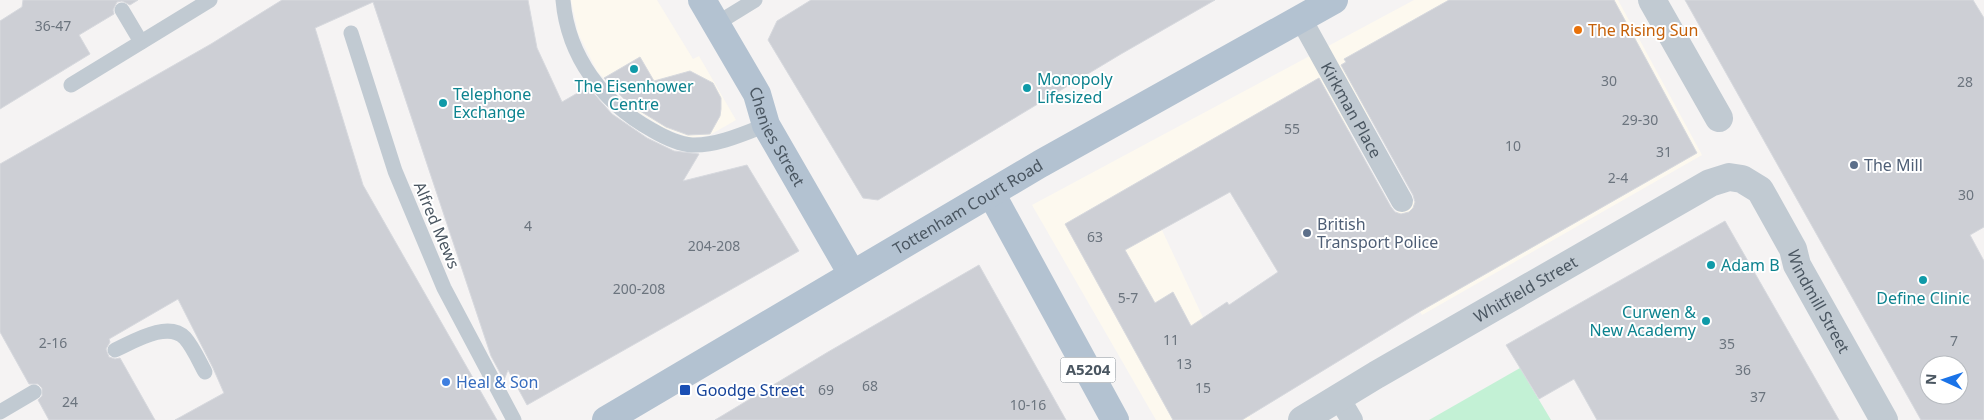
<svg xmlns="http://www.w3.org/2000/svg" width="1984" height="420" viewBox="0 0 1984 420" font-family="'Noto Sans',sans-serif">
	<style>
		.commercial { fill: #fdf9ef }
		.green { fill: #c3f1d5 }
		.building { fill: #cdcfd5; stroke: #d7d9de; fill-rule: evenodd }
		.lines { fill: none; stroke-linecap: round; stroke-linejoin: round }
		.service { stroke: #c1cad2; stroke-width: 15 }
		.pedestrian { stroke: #c1cad2; stroke-width: 22 }
		.minor { stroke: #c1cad2; stroke-width: 28 }
		.primary { stroke: #b3c2d1; stroke-width: 28 }
		.food-dot { fill: #e8710a; stroke: #fff; stroke-width: 2 }
		.culture-dot { fill: #0f9aa8; stroke: #fff; stroke-width: 2 }
		.service-dot { fill: #5c6f8a; stroke: #fff; stroke-width: 2 }
		.shop-dot { fill: #3f7fe0; stroke: #fff; stroke-width: 2 }
		.transit-dot { fill: #1a4fb4; stroke: #fff; stroke-width: 2 }
		.labels { text-anchor: middle; stroke-width: 4; stroke-linejoin: round; paint-order: stroke }
		.number-label { font-size: 14px; fill: #6b747e }
		.shield { fill: #fff; stroke: #808990; stroke-width: 1 }
		.shield-label { font-size: 15px; font-weight: bold; fill: #4a5661 }
		.food-label { font-size: 16px; fill: #c56008; stroke: #fff; text-anchor: start }
		.culture-label { font-size: 16px; fill: #0d838f; stroke: #fff; text-anchor: start }
		.street-label { font-size: 16px; fill: #4a5661; stroke: #fff }
		.service-label { font-size: 16px; fill: #4e5e75; stroke: #fff; text-anchor: start }
		.shop-label { font-size: 16px; fill: #366cbe; stroke: #fff; text-anchor: start }
		.transit-label { font-size: 16px; fill: #164399; stroke: #fff; text-anchor: start }
	</style>
	<rect width="100%" height="100%" fill="#f5f3f3"/>
	<g class="commercial">
		<path d="M571 0H657L693 59 699 56 736 120 710 135 691 138 664 128 640 113 622 98 597 71 578 33Z"/>
		<path d="M1414 0H1618L1702 155 1422 315 1370 228 1416 200 1493 57 1161 228 1251 420H1156L1032 205Z"/>
	</g>
	<path class="green" d="M1520 368 1551 420H1429Z"/>
	<g class="building">
		<path d="M23 0H138L130 5 122 1 117 2 113 10 114 14 79 35 90 54 0 109V21L22 7Z"/>
		<path d="M282 0H528L537 48 562 102 588 87 612 114 647 138 674 151 699 154 683 181 747 165 799 251 527 405 508 370 504 380 491 356 373 2 315 28 363 185 497 420H175L224 393 213 368 178 299 109 339 110 342 106 349 109 357 115 359 120 358 155 420H49L38 400 42 396V388L38 384H29L0 332V164L211 44Z"/>
		<path d="M811 0H1215L1121 54 878 200 863 198 768 40 777 21Z"/>
		<path d="M1449 0H1614L1697 153 1419 312 1242 420H1173L1065 224 1319 78 1391 207 1395 212 1401 214 1409 212 1413 208 1415 202 1413 195 1341 65 1346 62 1344 59ZM1230 192 1278 272 1229 305 1227 302 1191 326 1173 292 1155 303 1125 250Z"/>
		<path d="M1685 0H1973L1984 18V227L1970 235 1984 261V420H1921ZM1929 365H1959V395H1929Z"/>
		<path d="M640 57 654 81 690 71 713 83 721 98V109L720 116 710 134 688 135 666 127 640 111 624 99 604 78Z"/>
		<path d="M1725 221 1839 420H1597L1574 379 1539 399 1506 345Z"/>
		<path d="M979 265 1066 420H715L828 352Z"/>
	</g>
	<g class="lines">
		<g class="service">
			<path d="M563 0C568 57 603 103 652 130 664 137 678 144 692 145 716 146 743 134 766 125"/>
			<path d="M122 10 141 42"/>
			<path d="M716 24 755 0"/>
			<path d="M351 33 395 171 444 288 514 420"/>
			<path d="M71 85 210 0"/>
			<path d="M115 350C133 342 168 320 185 338 193 347 199 361 205 372"/>
			<path d="M0 412 34 392"/>
		</g>
		<g class="pedestrian">
			<path id="s1" d="M1301 19 1402 201"/>
			<path d="M1339 398 1352 420"/>
		</g>
		<g class="minor">
			<path d="M1652 0 1719 118"/>
			<path id="s2" d="M1302 420 1376 375 1710 183 1729 177 1742 179 1760 190 1793 249 1797 265 1884 420"/>
		</g>
		<g class="primary">
			<path id="s3" d="M702 0 757 94 766 125 852 274"/>
			<path d="M991 193 1115 420"/>
			<path id="s4" d="M606 420 1040 164 1334 0"/>
		</g>
	</g>
	<circle class="food-dot" cx="1578" cy="30" r="5"/>
	<g class="culture-dot">
		<circle cx="634" cy="69" r="5"/>
		<circle cx="1027" cy="88" r="5"/>
		<circle cx="443" cy="103" r="5"/>
		<circle cx="1711" cy="265" r="5"/>
		<circle cx="1923" cy="280" r="5"/>
		<circle cx="1706" cy="321" r="5"/>
	</g>
	<g class="service-dot">
		<circle cx="1854" cy="165" r="5"/>
		<circle cx="1307" cy="233" r="5"/>
	</g>
	<circle class="shop-dot" cx="446" cy="382" r="5"/>
	<rect class="transit-dot" x="679" y="384" width="12" height="12" rx="2.5"/>
	<g class="labels">
		<g class="number-label">
			<text x="53" y="31">36-47</text>
			<text x="1609" y="86">30</text>
			<text x="1965" y="87">28</text>
			<text x="1640" y="125">29-30</text>
			<text x="1292" y="134">55</text>
			<text x="1513" y="151">10</text>
			<text x="1664" y="157">31</text>
			<text x="1618" y="183">2-4</text>
			<text x="1966" y="200">30</text>
			<text x="528" y="231">4</text>
			<text x="1095" y="242">63</text>
			<text x="714" y="251">204-208</text>
			<text x="639" y="294">200-208</text>
			<text x="1128" y="303">5-7</text>
			<text x="1171" y="345">11</text>
			<text x="1954" y="346">7</text>
			<text x="53" y="348">2-16</text>
			<text x="1727" y="349">35</text>
			<text x="1184" y="369">13</text>
			<text x="1743" y="375">36</text>
			<text x="870" y="391">68</text>
			<text x="1203" y="393">15</text>
			<text x="826" y="395">69</text>
			<text x="1758" y="402">37</text>
			<text x="70" y="407">24</text>
			<text x="1028" y="410">10-16</text>
		</g>
		<rect class="shield" x="1060.5" y="357.5" width="55" height="25" rx="4"/>
		<g class="shield-label">
			<text x="1088" y="375">A5204</text>
		</g>
		<g class="food-label">
			<text x="1588" y="36">The Rising Sun</text>
		</g>
		<g class="culture-label">
			<text x="1037" y="85">Monopoly<tspan x="1037" dy="18">Lifesized</tspan></text>
			<text x="634" y="92" text-anchor="middle">The Eisenhower<tspan x="634" dy="18">Centre</tspan></text>
			<text x="453" y="100">Telephone<tspan x="453" dy="18">Exchange</tspan></text>
			<text x="1721" y="271">Adam B</text>
			<text x="1923" y="304" text-anchor="middle">Define Clinic</text>
			<text x="1696" y="318" text-anchor="end">Curwen &amp;<tspan x="1696" dy="18">New Academy</tspan></text>
		</g>
		<g class="street-label">
			<text dy="6" stroke="none"><textPath href="#s1" startOffset="104">Kirkman Place</textPath></text>
			<text dy="6" stroke="none"><textPath href="#s3" startOffset="156">Chenies Street</textPath></text>
			<text dy="6" stroke="none"><textPath href="#s4" startOffset="420">Tottenham Court Road</textPath></text>
			<text transform="translate(437 225) rotate(67)" y="6">Alfred Mews</text>
			<text dy="6" stroke="none"><textPath href="#s2" startOffset="259">Whitfield Street</textPath></text>
			<text dy="6" stroke="none"><textPath href="#s2" startOffset="652">Windmill Street</textPath></text>
		</g>
		<g class="service-label">
			<text x="1864" y="171">The Mill</text>
			<text x="1317" y="230">British<tspan x="1317" dy="18">Transport Police</tspan></text>
		</g>
		<g class="shop-label">
			<text x="456" y="388">Heal &amp; Son</text>
		</g>
		<g class="transit-label">
			<text x="696" y="396">Goodge Street</text>
		</g>
	</g>
	<g transform="translate(1944 380) rotate(273)"><circle r="24" fill="#ffffff" stroke="#b7bbc0"/>
	<path d="M0-4L9 19L0 12L-9 19Z" fill="#1a73e8"/>
	<text y="-8" font-size="14" font-weight="bold" text-anchor="middle" fill="#4a5661">N</text>
	</g>
</svg>
